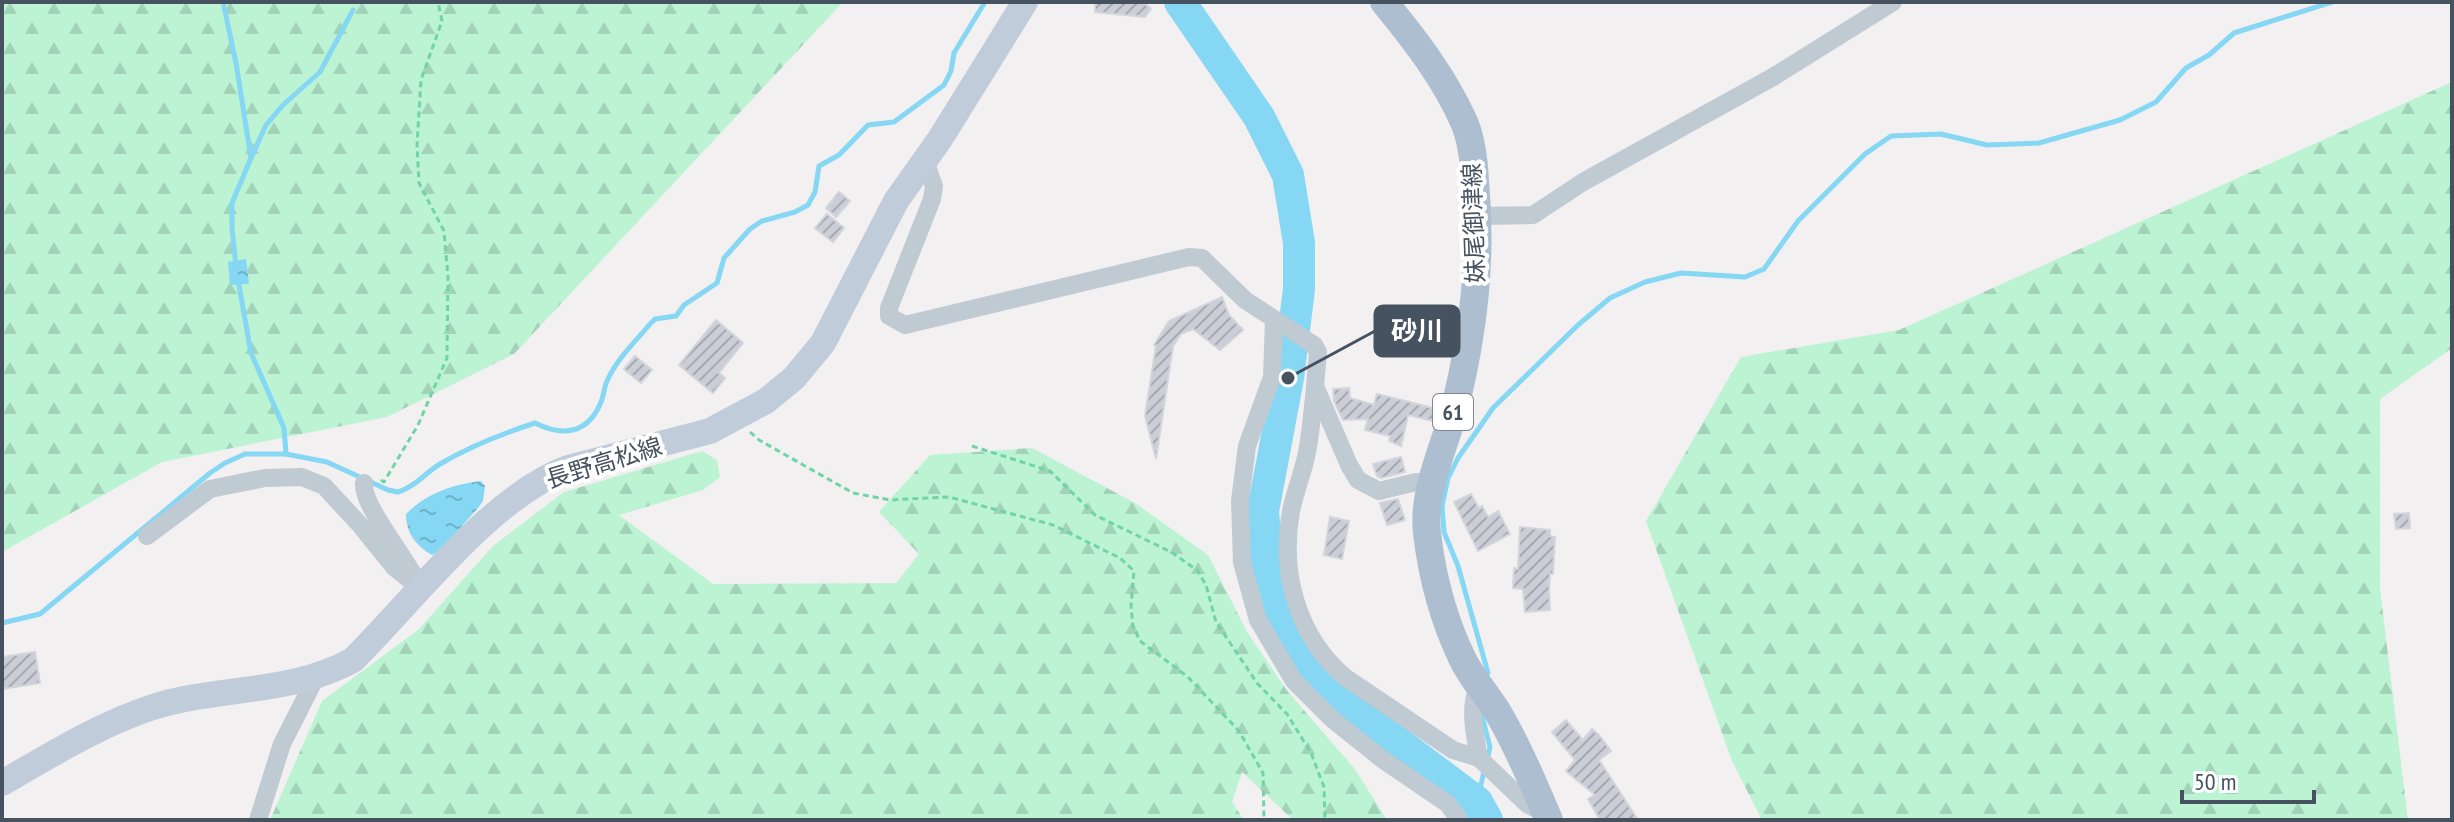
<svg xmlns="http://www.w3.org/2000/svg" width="2454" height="822" viewBox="0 0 2454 822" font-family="'PT Sans Narrow','Noto Sans JP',sans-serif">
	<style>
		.forest { fill: url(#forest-firs) }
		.water { fill: url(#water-ripples) }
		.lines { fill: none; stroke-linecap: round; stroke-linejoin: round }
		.stream { stroke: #85d7f3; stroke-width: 5 }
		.river { stroke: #85d7f3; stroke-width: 32 }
		.building { fill: url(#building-hatch); stroke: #d3d5dc; stroke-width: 2 }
		.path { stroke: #71d4a7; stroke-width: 3; stroke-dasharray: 6 4; stroke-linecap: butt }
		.street { stroke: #bfcad3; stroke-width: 18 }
		.secondary { stroke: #c1ccda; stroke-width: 26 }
		.primary { stroke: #aebed1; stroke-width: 28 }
		.labels { text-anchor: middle; stroke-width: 8; stroke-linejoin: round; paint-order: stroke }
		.shield { fill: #fff; stroke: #7e868f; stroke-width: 2 }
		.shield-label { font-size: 22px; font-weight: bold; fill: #46525f }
		.street-label { font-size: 24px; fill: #46525f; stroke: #fff }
		.leader { fill: none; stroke: #46525f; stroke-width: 3 }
		.callout-dot { fill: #46525f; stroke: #fff; stroke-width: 3 }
		.callout { fill: #46525f; stroke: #46525f; stroke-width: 3 }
		.callout-label { font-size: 26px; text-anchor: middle; font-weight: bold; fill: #fff }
	</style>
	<defs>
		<pattern id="forest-firs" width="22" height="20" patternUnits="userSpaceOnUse" patternTransform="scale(2)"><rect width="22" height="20" fill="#bbf3d3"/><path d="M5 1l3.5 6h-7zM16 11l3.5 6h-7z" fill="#a2d2b8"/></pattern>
		<pattern id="water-ripples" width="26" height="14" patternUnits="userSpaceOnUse" patternTransform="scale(2)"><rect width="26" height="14" fill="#85d7f3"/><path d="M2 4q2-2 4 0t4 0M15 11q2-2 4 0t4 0" fill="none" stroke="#6fb1c8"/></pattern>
		<pattern id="building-hatch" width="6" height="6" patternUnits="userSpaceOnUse" patternTransform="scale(2)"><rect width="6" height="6" fill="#cbced6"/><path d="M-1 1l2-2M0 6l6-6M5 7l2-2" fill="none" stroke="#a7aab1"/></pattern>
	</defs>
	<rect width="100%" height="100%" fill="#f2f0f0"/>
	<g class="forest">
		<path d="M2 2H843L514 354 387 417 162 462 2 552Z"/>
		<path d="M2452 82V348L2380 399V589L2408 820H1762L1732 761 1646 521 1741 357 1899 330Z"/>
		<path d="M1032 448 1135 503 1208 555 1247 632 1288 692 1354 768 1387 820H1293L1242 772 1232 802 1244 820H270L322 701 418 630 493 546 564 492 702 451 717 460 720 477 703 490 619 515 713 584 896 583 919 554 879 512 930 455Z"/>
	</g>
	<g class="water">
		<path d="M246 259 249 284 230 285 228 262Z"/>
		<path d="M481 481 485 486 483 501 478 508 439 552 432 555C416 546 406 533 406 514 427 493 451 485 481 481Z"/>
	</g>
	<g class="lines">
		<g class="stream">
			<path d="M223 2 236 63 251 158"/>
			<path d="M236 266 232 228V203L251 158 266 125 283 105 320 72 353 10"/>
			<path d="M238 280 251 353 284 428 286 454"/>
			<path d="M2 623 40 614 210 473 225 463 245 454H286L327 462 388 490 398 492C415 487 425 473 440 464 471 446 501 434 535 423 563 437 588 434 601 402 604 395 604 386 608 379 617 359 636 341 650 324L655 319 676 316 684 305 717 283 724 258 750 229 762 221 795 212 808 205 815 192 819 166 839 155 868 125 894 122 944 85 951 71 954 53 985 2"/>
			<path d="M1488 673 1458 566 1444 532 1442 506 1448 478 1458 458 1493 408 1578 325 1610 298 1645 282 1681 273 1745 277 1764 269 1798 221 1865 154 1891 136 1941 134 1987 145 2039 143 2120 120 2156 102 2186 68 2209 55 2234 33 2332 2"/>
			<path d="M1481 712 1490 747 1487 761"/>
			<path d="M1477 802 1484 771"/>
		</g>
		<path class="river" d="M1180 2 1259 117 1288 175 1299 243V289L1288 378 1263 511 1268 580 1287 629 1318 676 1373 724 1477 802 1487 820"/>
	</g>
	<g class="building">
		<path d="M1095 2H1143L1151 9 1145 17 1095 12Z"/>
		<path d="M839 192 850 201 836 217 826 208Z"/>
		<path d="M827 214 844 228 833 242 815 228Z"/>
		<path d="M1222 297 1229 315 1243 330 1220 350 1193 329 1181 334 1173 346 1156 459 1145 416 1156 346 1154 345 1169 321Z"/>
		<path d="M716 320 743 343 719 373 725 378 713 393 679 365Z"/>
		<path d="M635 356 652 370 641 383 624 369Z"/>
		<path d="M1349 388 1350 398 1374 405 1377 394 1437 409 1433 421 1408 415 1401 446 1389 441 1390 436 1365 430 1368 419 1343 420 1334 401 1333 389Z"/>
		<path d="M1401 457 1405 472 1381 478 1377 476 1373 464Z"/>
		<path d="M1471 494 1479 508 1482 506 1488 517 1498 511 1510 534 1478 551 1454 502Z"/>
		<path d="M1398 499 1405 520 1387 525 1380 503Z"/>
		<path d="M2409 513 2410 528 2396 529 2394 514Z"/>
		<path d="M1330 517 1349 521 1342 559 1324 555Z"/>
		<path d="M1520 527 1550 530V536L1555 537 1553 574H1550L1549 590 1550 610 1525 612 1523 589 1513 588 1514 568 1518 569Z"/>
		<path d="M35 652 40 683 2 689V657Z"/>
		<path d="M1566 720 1583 740 1592 729 1599 735 1611 751 1599 760 1638 820H1600L1588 799 1595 795 1566 771 1575 760 1552 732Z"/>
	</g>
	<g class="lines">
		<g class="path">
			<path d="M750 432 759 440 853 493 890 500 949 497 1053 525 1120 558 1134 571 1131 606 1133 626 1140 641 1188 677 1239 731 1263 773 1264 820"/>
			<path d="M972 446 1050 471 1095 515 1171 552 1197 570 1206 585 1216 622 1257 683 1287 714 1311 753 1324 787 1325 820"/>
			<path d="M381 480 384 482 418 425 447 358 448 277 444 231 419 183 417 145 421 80 442 21 438 2"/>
		</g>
		<g class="street">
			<path d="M925 161 934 186 932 199 889 308V316L905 325 1189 257 1202 258 1245 300 1314 345 1318 352 1315 386 1349 465 1358 480 1379 491 1416 482 1432 483"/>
			<path d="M1478 216 1533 215 1583 182 1773 77 1893 2"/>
			<path d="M1274 320 1272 377 1247 446 1240 501 1242 562 1258 620 1294 681 1332 719 1382 759 1448 804 1459 820"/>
			<path d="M1315 389C1312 412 1311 435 1306 457 1302 475 1295 492 1291 511 1280 573 1297 637 1346 678L1453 750 1479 758 1527 804 1546 814"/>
			<path d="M364 483C361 504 407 559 418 583"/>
			<path d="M147 536 210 489 265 478 302 477 324 486 361 526 394 567 421 589"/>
			<path d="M1479 685C1468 708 1475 734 1479 758"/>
			<path d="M258 820 282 744 316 677"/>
		</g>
		<path class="secondary" d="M2 783C49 756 99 725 150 708 216 686 290 695 353 660 413 601 490 497 568 468L710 431 766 401 794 378 823 343 896 201 940 139 1025 2"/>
		<path class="primary" d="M1384 2C1415 40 1444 77 1464 122 1472 140 1474 162 1475 181 1482 258 1474 329 1456 403 1446 445 1422 489 1427 533 1432 576 1444 621 1463 660 1473 680 1489 697 1500 716 1519 749 1534 785 1549 820"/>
	</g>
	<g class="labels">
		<rect class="shield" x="1433" y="394" width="40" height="36" rx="6"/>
		<g class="shield-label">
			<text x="1453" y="420">61</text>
		</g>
		<g class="street-label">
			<text transform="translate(1474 223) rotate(-92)" y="8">妹尾御津線</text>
			<text transform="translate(604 463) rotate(-17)" y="8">長野高松線</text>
		</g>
	</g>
	<path class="leader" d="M1288 378L1375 331"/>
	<circle class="callout-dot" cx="1288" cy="378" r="8"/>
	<rect class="callout" x="1375" y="306" width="84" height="50" rx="8"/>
	<g class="callout-label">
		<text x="1417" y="340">砂川</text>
	</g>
	<rect width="2454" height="822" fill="none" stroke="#46525f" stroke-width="8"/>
	<path d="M2182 790v12h132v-12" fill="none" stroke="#46525f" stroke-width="4"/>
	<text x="2194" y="790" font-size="24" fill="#46525f" stroke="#ffffff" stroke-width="6" paint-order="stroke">50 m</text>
</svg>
